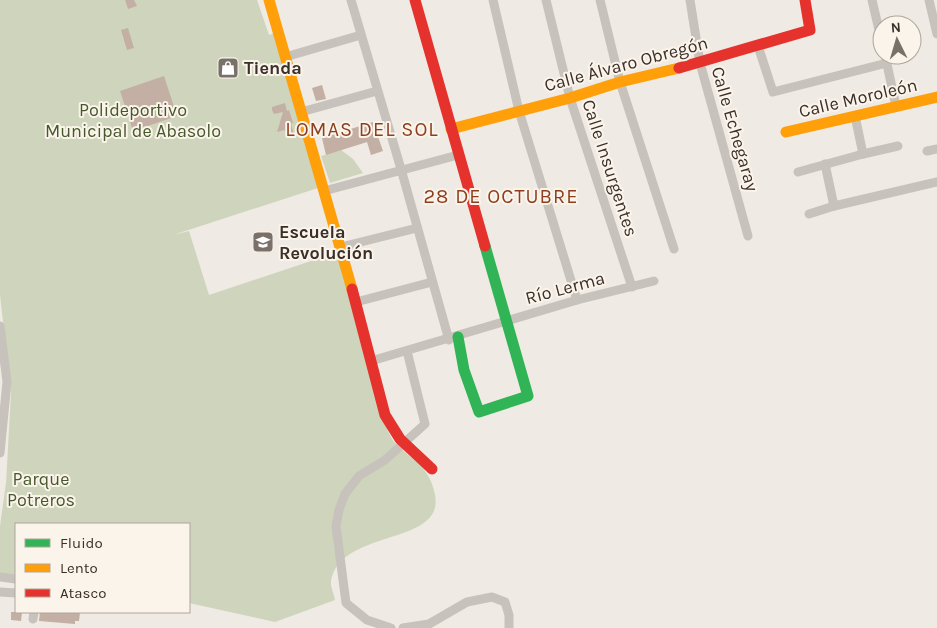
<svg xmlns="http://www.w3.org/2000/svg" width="937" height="628" viewBox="0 0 937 628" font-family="Karla,sans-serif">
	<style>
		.green { fill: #cfd5bc }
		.building { fill: #c3afa4 }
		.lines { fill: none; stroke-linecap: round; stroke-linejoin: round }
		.street { stroke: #c8c2bc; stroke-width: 9 }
		.fast { stroke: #30b455; stroke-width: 11 }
		.slow { stroke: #ff9f0a; stroke-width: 11 }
		.jam { stroke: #e5322d; stroke-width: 11 }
		.labels { text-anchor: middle; stroke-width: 4; stroke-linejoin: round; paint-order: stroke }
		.street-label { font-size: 18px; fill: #3a2f29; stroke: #fbf4eb }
		.poi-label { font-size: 18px; font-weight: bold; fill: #3a2f29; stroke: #fbf4eb; text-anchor: start }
		.park-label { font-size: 18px; fill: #46592c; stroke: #fbf4eb }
		.quarter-label { font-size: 20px; letter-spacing: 1px; fill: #8d3e1e; stroke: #fbf4eb }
	</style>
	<rect width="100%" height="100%" fill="#efeae3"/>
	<g class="green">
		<path d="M0 0H257L269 35 275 33 318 188 173 235 189 231 209 295 338 252 382 418C386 425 389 435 394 442 412 461 430 466 435 495 445 546 341 528 331 581 330 586 334 594 335 600L275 622 189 603V524H16V576L0 575V526L6 483 11 393 0 295Z"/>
		<path d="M341 150 353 159 363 173 330 183 321 156Z"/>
	</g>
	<g class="building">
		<path d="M125 0H134L137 6 128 9Z"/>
		<path d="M128 28 134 48 127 50 121 30Z"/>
		<path d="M164 76 177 116 133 131 120 91Z"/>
		<path d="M322 85 326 99 316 101 312 88Z"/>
		<path d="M285 103 287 111 289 110 293 123 291 124 294 135 289 136 284 130 277 132 283 112 274 114 272 110V107Z"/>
		<path d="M373 122 383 151 371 155 367 142 326 155 322 138Z"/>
		<path d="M11 612H22L21 621 11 620Z"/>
		<path d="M40 612H80L79 621H75V624L39 621Z"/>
	</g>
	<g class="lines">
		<g class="street">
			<path d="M351 0 401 169 449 340"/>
			<path d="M493 0 519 111 577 300"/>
			<path d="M546 0 570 98 632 287"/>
			<path d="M600 0 620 82 674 249"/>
			<path d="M690 0 700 63 748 236"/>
			<path d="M872 0 882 43"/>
			<path d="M929 0 937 34"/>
			<path d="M758 46 773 92 887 63"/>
			<path d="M885 55 896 106"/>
			<path d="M285 57 361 35"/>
			<path d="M301 112 377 91"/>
			<path d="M855 116 863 154"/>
			<path d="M927 151 937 149"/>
			<path d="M825 164 834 206"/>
			<path d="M798 172 863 154 898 146"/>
			<path d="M324 191 458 155"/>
			<path d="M809 214 834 206 937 182"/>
			<path d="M341 247 417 228"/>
			<path d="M356 302 432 282"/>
			<path d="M0 326 7 382 0 453"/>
			<path d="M371 361 577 300 654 281"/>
			<path d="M0 577 16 579"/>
			<path d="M0 592 16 593"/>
			<path d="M33 619 34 612"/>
			<path d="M391 628 367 620 346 603 336 526 339 510 345 494 359 476 385 460 425 424 407 351"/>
			<path d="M403 628 429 624 467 602 492 597 505 602 509 615V628"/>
		</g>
		<path class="fast" d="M458 337 464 370 479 412 528 396 485 246"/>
		<g class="slow">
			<path d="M269 0 352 289"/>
			<path d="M451 129 570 98 620 82 679 68"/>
			<path d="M786 132 937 97"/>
		</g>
		<g class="jam">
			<path d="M415 0 485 246"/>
			<path d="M679 68 810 30 805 0"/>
			<path d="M352 289 385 415 400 439 432 469"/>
		</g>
	</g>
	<defs>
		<g id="shop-square" transform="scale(1.125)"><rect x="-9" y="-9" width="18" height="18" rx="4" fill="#79706a" stroke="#fbf4eb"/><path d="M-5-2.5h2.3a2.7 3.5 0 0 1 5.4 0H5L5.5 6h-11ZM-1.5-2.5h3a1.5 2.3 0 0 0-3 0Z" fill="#fff"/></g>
		<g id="school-square" transform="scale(1.125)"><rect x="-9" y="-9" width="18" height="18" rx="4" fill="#79706a" stroke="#fbf4eb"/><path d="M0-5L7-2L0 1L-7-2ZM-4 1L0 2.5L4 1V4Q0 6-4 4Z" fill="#fff"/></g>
	</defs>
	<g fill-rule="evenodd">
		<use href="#shop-square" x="228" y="68"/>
		<use href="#school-square" x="263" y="242"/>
	</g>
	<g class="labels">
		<g class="street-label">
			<text transform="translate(626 64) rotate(-15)" y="6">Calle Álvaro Obregón</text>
			<text transform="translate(858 98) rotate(-13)" y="6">Calle Moroleón</text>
			<text transform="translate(735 129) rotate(74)" y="6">Calle Echegaray</text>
			<text transform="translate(610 168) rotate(72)" y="6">Calle Insurgentes</text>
			<text transform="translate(565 288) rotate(-15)" y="6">Río Lerma</text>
		</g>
		<g class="poi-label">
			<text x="244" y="74">Tienda</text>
			<text x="279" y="238">Escuela<tspan x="279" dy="21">Revolución</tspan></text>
		</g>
		<g class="park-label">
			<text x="133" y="116">Polideportivo<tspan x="133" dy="21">Municipal de Abasolo</tspan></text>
			<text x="41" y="485">Parque<tspan x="41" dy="21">Potreros</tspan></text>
		</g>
		<g class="quarter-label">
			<text x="362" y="136">LOMAS DEL SOL</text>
			<text x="501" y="203">28 DE OCTUBRE</text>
		</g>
	</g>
	<rect x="15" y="523" width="175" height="90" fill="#fbf4eb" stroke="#aea59d"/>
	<rect x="25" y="539" width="25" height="8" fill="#30b455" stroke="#aea59d"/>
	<text x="60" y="548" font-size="15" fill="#3a2f29">Fluido</text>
	<rect x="25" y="564" width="25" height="8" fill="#ff9f0a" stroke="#aea59d"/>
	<text x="60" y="573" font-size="15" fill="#3a2f29">Lento</text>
	<rect x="25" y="589" width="25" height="8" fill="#e5322d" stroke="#aea59d"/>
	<text x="60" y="598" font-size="15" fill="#3a2f29">Atasco</text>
	<g transform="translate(897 40) rotate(355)"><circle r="24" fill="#fbf4eb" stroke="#aea59d"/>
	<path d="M0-4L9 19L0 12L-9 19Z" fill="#79706a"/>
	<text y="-8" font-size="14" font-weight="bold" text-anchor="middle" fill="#3a2f29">N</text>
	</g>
</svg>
